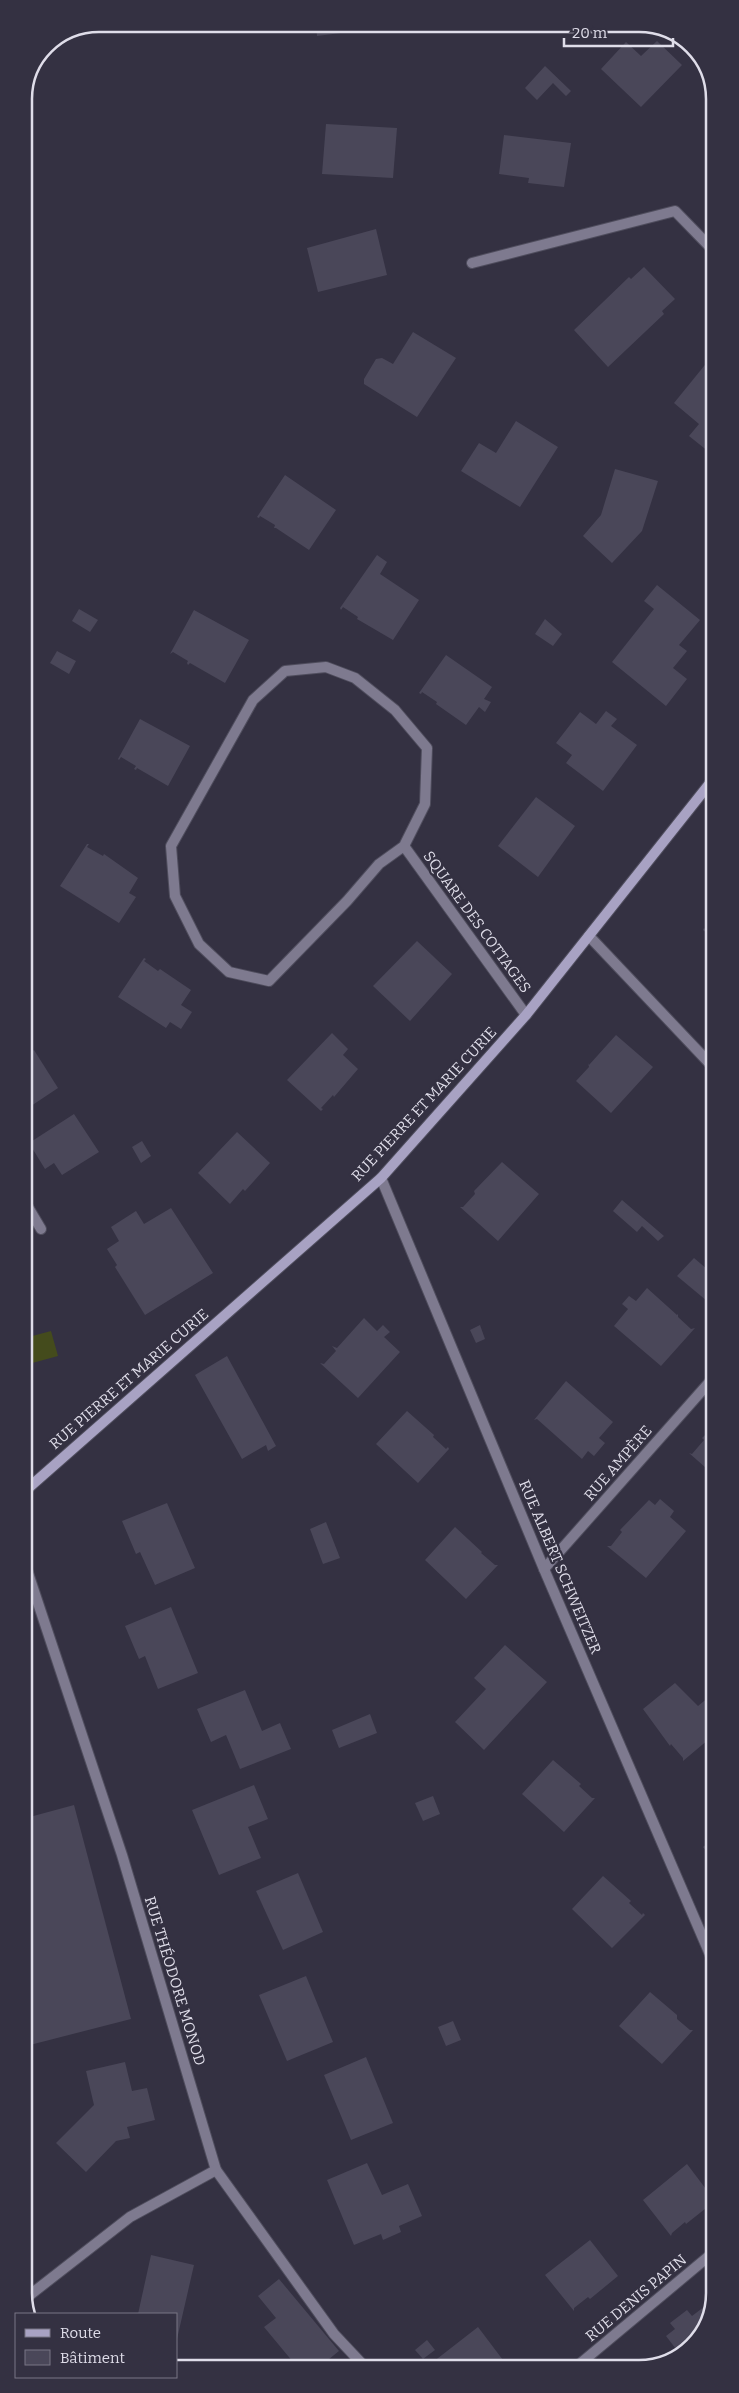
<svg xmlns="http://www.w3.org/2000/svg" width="739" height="2393" viewBox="0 0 739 2393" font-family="Bitter,serif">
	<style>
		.water { fill: #444b1c }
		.building { fill: #4a4759 }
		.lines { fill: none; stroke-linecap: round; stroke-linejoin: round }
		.street-casing { stroke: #4f4d5d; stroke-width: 12 }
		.secondary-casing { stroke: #4f4d5d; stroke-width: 12 }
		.street { stroke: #7e7a8f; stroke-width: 10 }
		.secondary { stroke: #a8a2c3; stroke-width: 10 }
		.labels { text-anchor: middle; stroke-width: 4.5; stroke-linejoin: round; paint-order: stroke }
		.street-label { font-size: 15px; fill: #dfdde9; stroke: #343142 }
		.rim { fill: none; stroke: #dfdde9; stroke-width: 2.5 }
	</style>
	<rect width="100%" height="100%" fill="#343142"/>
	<path class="water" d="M51 1331 58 1356 25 1365V1338Z"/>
	<g class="building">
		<path d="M316 24H340L341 33 317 36Z"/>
		<path d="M657 41 682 65 641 107 601 69 626 42 641 56Z"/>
		<path d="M545 66 571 91 566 96 553 83 537 100 525 88Z"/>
		<path d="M326 124 397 128 393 178 322 174Z"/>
		<path d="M504 135 571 143 564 187 528 183 529 178 499 174Z"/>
		<path d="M376 229 387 275 318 292 307 248Z"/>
		<path d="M644 267 675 299 662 311 664 314 608 367 574 330 629 277 631 279Z"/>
		<path d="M413 332 456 358 417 417 364 384V379L376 359 382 358 393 364Z"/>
		<path d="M713 355V447L709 452 689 436 699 424 674 403Z"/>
		<path d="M516 421 558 447 520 507 461 471 479 443 496 453Z"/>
		<path d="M615 469 658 481 642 531 612 563 583 536 601 515Z"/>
		<path d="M285 475 336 510 309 550 276 528H274L275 525 260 516 259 518 257 517Z"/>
		<path d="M377 555 387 562 380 574 419 600 393 640 357 619 358 617 343 607 341 610 340 608Z"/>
		<path d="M657 585 700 620 679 645 687 651 673 668 687 679 666 706 612 662 654 609 644 601Z"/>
		<path d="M713 593V609L705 603Z"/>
		<path d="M79 609 98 620 90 632 72 621Z"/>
		<path d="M194 610 249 640 225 683 190 663 188 665 187 663 188 661 173 652 170 654Z"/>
		<path d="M545 619 562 634 553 646 535 634Z"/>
		<path d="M57 651 76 661 69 674 50 663Z"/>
		<path d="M446 655 492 687 484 699 491 702 485 712 479 707 466 725 436 704 437 702 422 692 421 694 419 693Z"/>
		<path d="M606 711 617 719 611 726 637 745 603 791 566 763 572 755 556 743 580 712 596 724Z"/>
		<path d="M140 719 190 746 168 786 137 768 136 770 134 769 136 766 121 757 119 760 118 759Z"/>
		<path d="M536 797 575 826 538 877 498 846Z"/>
		<path d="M87 844H89L87 847 103 856 104 854 138 878 129 893 136 897 119 923 60 886Z"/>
		<path d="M714 920V939L703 930 704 928 706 930Z"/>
		<path d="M417 941 452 974 410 1021 373 986Z"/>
		<path d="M144 958 146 959 144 961 158 971 160 969 191 990 181 1005 192 1012 181 1029 170 1022 166 1028 118 997Z"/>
		<path d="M332 1033 348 1049 343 1055 358 1069 334 1097 333 1095 321 1108 323 1109 321 1111 287 1080Z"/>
		<path d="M616 1035 653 1067 611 1113 576 1081 589 1067 588 1063 589 1065Z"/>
		<path d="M34 1050 58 1088 25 1110V1056Z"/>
		<path d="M74 1114 99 1152 62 1175 54 1163 45 1169 29 1143Z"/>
		<path d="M237 1132 270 1163 245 1191 243 1189 230 1204 198 1173Z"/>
		<path d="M142 1141 151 1156 141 1163 132 1147Z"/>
		<path d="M502 1162 539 1194 498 1241 460 1207H463L475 1194 474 1191Z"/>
		<path d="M622 1200 664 1236 658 1241 642 1226 637 1232 613 1211Z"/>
		<path d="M171 1208 213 1273 145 1315 115 1267 117 1265 107 1249 119 1241 111 1227 136 1211 144 1224Z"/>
		<path d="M694 1258 714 1275 713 1306 677 1276Z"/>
		<path d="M647 1288 677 1315 678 1314V1317L691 1329 695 1328 661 1366 614 1326 628 1309 622 1304 629 1296 636 1301Z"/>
		<path d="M364 1318 377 1331 383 1325 390 1332 384 1337 400 1352 358 1398 320 1363 324 1364 336 1351 332 1346 337 1348Z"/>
		<path d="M480 1325 485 1339 476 1343 470 1330Z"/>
		<path d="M227 1356 276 1446 268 1451 266 1445 242 1459 195 1375Z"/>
		<path d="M566 1381 613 1422 599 1438 605 1443 594 1456 588 1451 582 1459 537 1419 534 1420Z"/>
		<path d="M407 1411 434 1435 433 1437 446 1449 448 1447 449 1449 418 1483 376 1444Z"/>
		<path d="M714 1426V1475L689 1453 692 1454 704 1440 702 1438Z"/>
		<path d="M660 1499 674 1511 670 1517 686 1531 646 1578 607 1546H611L622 1532 620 1530 649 1500 655 1505Z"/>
		<path d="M167 1503 195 1568 155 1585 140 1552 136 1554 122 1521Z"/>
		<path d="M326 1522 340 1558 323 1564 310 1529Z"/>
		<path d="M455 1527 482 1552 481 1553 495 1565H498L466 1599 425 1560Z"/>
		<path d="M171 1607 198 1673 158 1689 145 1656 139 1659 125 1626Z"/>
		<path d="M505 1645 547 1682 484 1750 455 1722 486 1689 474 1678Z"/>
		<path d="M675 1683 698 1706 715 1692V1734L683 1761V1758L671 1744 670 1746 643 1709Z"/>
		<path d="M245 1690 262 1731 280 1723 291 1749 240 1769 226 1735 211 1742 197 1709Z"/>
		<path d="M370 1714 377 1733 339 1748 332 1730Z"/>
		<path d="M553 1760 581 1784 579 1786 592 1798H595L564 1832 522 1794Z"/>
		<path d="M254 1785 268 1819 248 1827 261 1858 219 1875 192 1810Z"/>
		<path d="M433 1796 440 1814 423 1821 415 1803Z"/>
		<path d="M74 1805 131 2019 26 2046V1818Z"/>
		<path d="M715 1837V1862L703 1847Z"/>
		<path d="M298 1873 323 1932 283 1950 256 1891Z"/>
		<path d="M603 1876 631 1901 629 1903 642 1915 643 1913 645 1915 612 1948 572 1909Z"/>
		<path d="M306 1976 333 2042 287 2061 259 1995Z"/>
		<path d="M650 1992 677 2015V2019L690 2030H693L662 2064 619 2026Z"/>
		<path d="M453 2021 461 2040 446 2046 438 2027Z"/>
		<path d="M366 2057 393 2123 351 2140 324 2075Z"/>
		<path d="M125 2062 132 2091 147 2088 155 2120 127 2127 130 2138 116 2141 86 2172 56 2143 94 2105 86 2071Z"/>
		<path d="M367 2163 382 2195 408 2184 422 2216 399 2226 401 2232 383 2240 381 2234 354 2245 327 2180Z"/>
		<path d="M687 2164 715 2201 686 2224 685 2222 672 2233 671 2236 643 2200Z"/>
		<path d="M590 2240 618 2276 590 2299 588 2297 574 2308V2311L545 2275Z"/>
		<path d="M151 2255 194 2265 177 2339 176 2314H138Z"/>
		<path d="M279 2279 339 2351 318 2368H298L264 2327 276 2318 258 2296Z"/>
		<path d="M713 2300 699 2340 679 2353 666 2336 675 2329 670 2323 687 2310 692 2316Z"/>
		<path d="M478 2327 506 2364 501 2367 438 2368 433 2362Z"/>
		<path d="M427 2340 435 2350 423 2359 415 2350Z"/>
	</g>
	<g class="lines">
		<g class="street-casing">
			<g id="street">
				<path d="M472 263 675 211 713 250"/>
				<path d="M404 846 379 864 347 901 269 981 229 972 199 944 175 896 171 846 253 700 285 671 326 667 355 678 395 710 427 748 425 804 404 846 526 1015"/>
				<path d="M589 936 714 1068"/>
				<path d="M381 1178 544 1569 715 1966"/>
				<path d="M25 1202 41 1229"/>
				<path d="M25 1564 122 1855 216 2170 334 2334 366 2368"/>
				<path d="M544 1569 714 1377"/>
				<path d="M26 2298 130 2217 216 2170"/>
				<path d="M576 2367 715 2251"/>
			</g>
		</g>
		<g class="secondary-casing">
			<path id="secondary" d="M25 1491 381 1178 526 1015 714 778"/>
		</g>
		<use href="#street" class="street"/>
		<use href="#secondary" class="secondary"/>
	</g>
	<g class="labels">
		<g class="street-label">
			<text transform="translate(477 922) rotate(54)" y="5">SQUARE DES COTTAGES</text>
			<text transform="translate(424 1104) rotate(-47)" y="5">RUE PIERRE ET MARIE CURIE</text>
			<text transform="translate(129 1379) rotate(-41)" y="5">RUE PIERRE ET MARIE CURIE</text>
			<text transform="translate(618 1463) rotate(-49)" y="5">RUE AMPÈRE</text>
			<text transform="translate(560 1567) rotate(67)" y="5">RUE ALBERT SCHWEITZER</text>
			<text transform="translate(175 1981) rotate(73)" y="5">RUE THÉODORE MONOD</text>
			<text transform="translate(636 2298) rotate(-40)" y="5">RUE DENIS PAPIN</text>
		</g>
	</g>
	<path d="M0 0H739V2393H0ZM99 32H639A67 67 0 0 1 706 99V2293A67 67 0 0 1 639 2360H99A67 67 0 0 1 32 2293V99A67 67 0 0 1 99 32Z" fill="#343142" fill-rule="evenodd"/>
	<path class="rim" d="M99 32H639A67 67 0 0 1 706 99V2293A67 67 0 0 1 639 2360H99A67 67 0 0 1 32 2293V99A67 67 0 0 1 99 32Z"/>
	<rect x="15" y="2313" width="162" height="65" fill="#343142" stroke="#787685"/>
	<rect x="25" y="2329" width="25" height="8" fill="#a8a2c3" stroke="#787685"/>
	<text x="60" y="2338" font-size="15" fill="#dfdde9">Route</text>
	<rect x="25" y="2350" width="25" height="15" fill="#4a4759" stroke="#787685"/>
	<text x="60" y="2363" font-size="15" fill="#dfdde9">Bâtiment</text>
	<path d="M564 38v8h109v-8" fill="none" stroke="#dfdde9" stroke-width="2.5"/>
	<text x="572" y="38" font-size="15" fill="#dfdde9" stroke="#343142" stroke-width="4" paint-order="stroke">20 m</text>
</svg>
